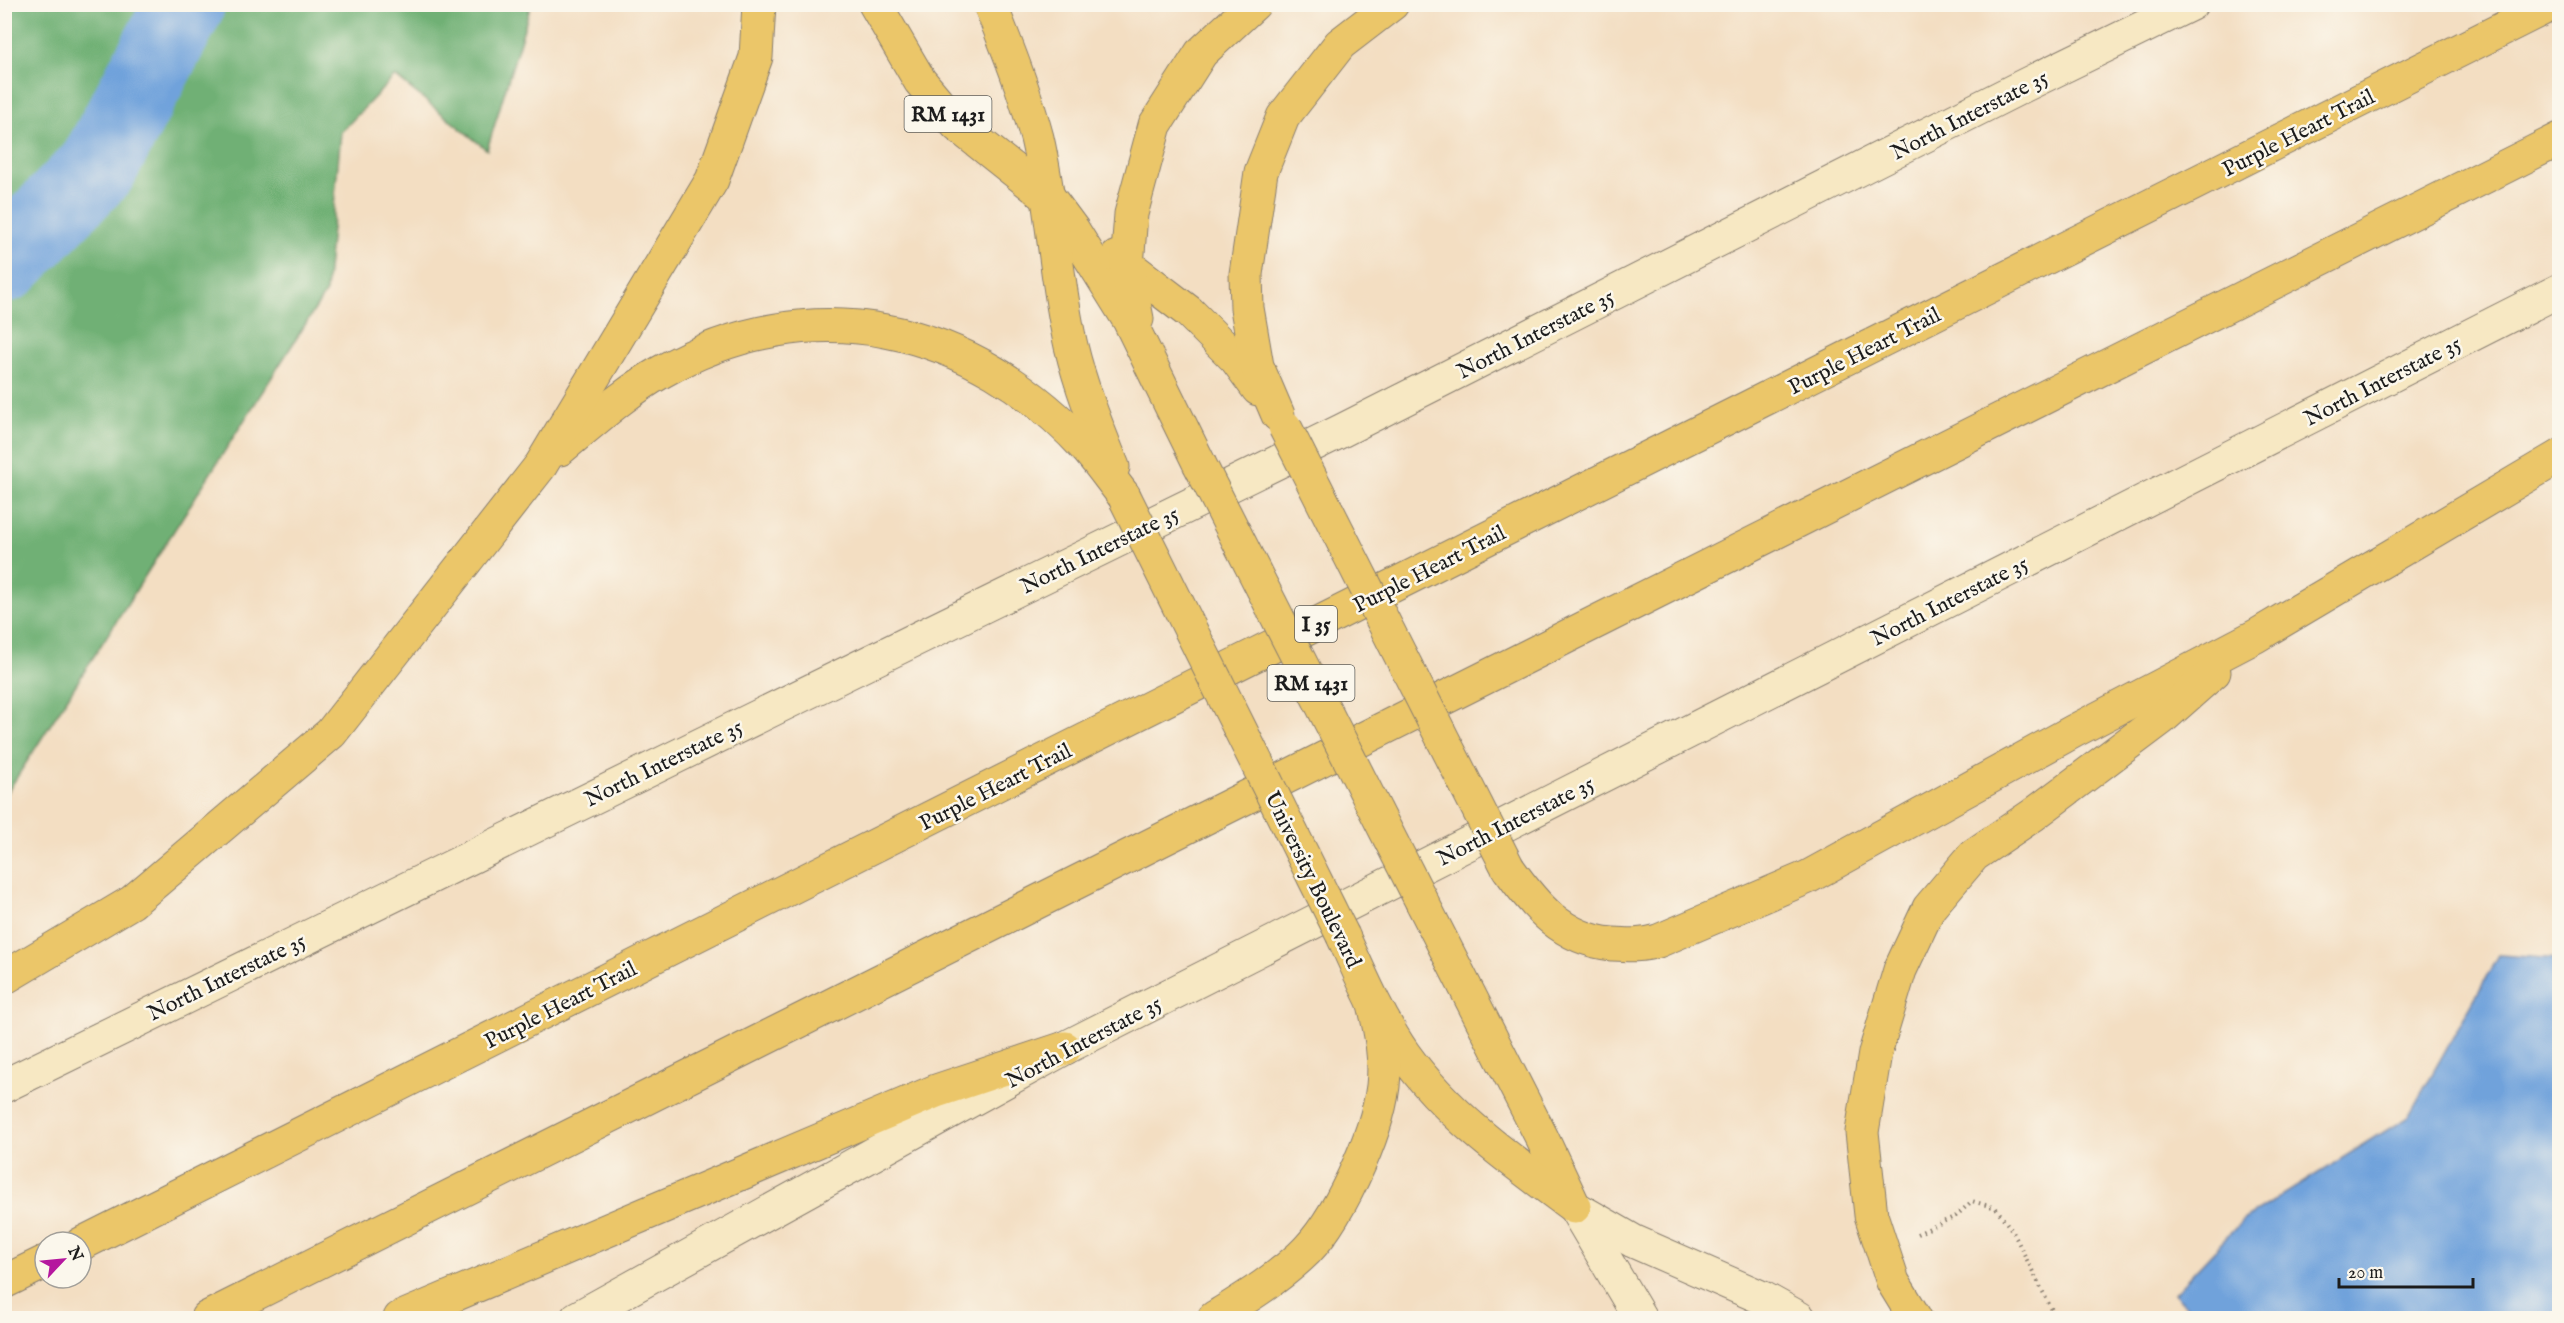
<svg xmlns="http://www.w3.org/2000/svg" width="2564" height="1323" viewBox="0 0 2564 1323" font-family="'IM FELL English',serif">
	<style>
		.forest { fill: #6fb074; stroke: #466648; stroke-width: 1.5 }
		.water { fill: #70a2db; stroke: #465f7c; stroke-width: 1.5 }
		.lines { fill: none; stroke-linecap: round; stroke-linejoin: round }
		.river { stroke: #70a2db; stroke-width: 80 }
		.secondary-casing { stroke: #887d6f; stroke-width: 35 }
		.primary-casing { stroke: #887d6f; stroke-width: 35 }
		.motorway-casing { stroke: #887d6f; stroke-width: 35 }
		.path { stroke: #887d6f; stroke-width: 4; stroke-dasharray: 1.5 4.5; stroke-linecap: butt }
		.secondary { stroke: #f7e8c3; stroke-width: 33 }
		.primary { stroke: #ebc669; stroke-width: 33 }
		.motorway { stroke: #ebc669; stroke-width: 33 }
		.primary-bridge-casing { stroke: #887d6f; stroke-width: 35; stroke-linecap: butt }
		.primary-bridge { stroke: #ebc669; stroke-width: 33 }
		.labels { text-anchor: middle; stroke-width: 5; stroke-linejoin: round; paint-order: stroke }
		.shield { fill: #fbf7ec; stroke: #5f5e5a; stroke-width: 1.5 }
		.shield-label { font-size: 21px; font-weight: bold; fill: #1c1c1c }
		.street-label { font-size: 22px; fill: #1c1c1c; stroke: #fbf7ec }
	</style>
	<rect width="100%" height="100%" fill="#fbf7ec"/>
	<filter id="ink" filterUnits="userSpaceOnUse"><feTurbulence type="fractalNoise" baseFrequency=".0167" numOctaves="2"/><feDisplacementMap in="SourceGraphic" scale="12" xChannelSelector="R" yChannelSelector="G"/><feConvolveMatrix kernelMatrix="1 2 1 2 8 2 1 2 1" color-interpolation-filters="sRGB"/></filter>
	<filter id="wash" filterUnits="userSpaceOnUse"><feTurbulence type="fractalNoise" baseFrequency=".008" numOctaves="4" result="noise"/><feDisplacementMap in="SourceGraphic" scale="24" xChannelSelector="R" yChannelSelector="G"/><feGaussianBlur stdDeviation="1.35" result="paint"/><feColorMatrix in="noise" values="0 0 0 0 0 0 0 0 0 0 0 0 0 0 0 0 0 1.4 0 .05"/><feComposite in="paint" operator="in"/></filter>
	<g filter="url(#wash)">
		<rect width="100%" height="100%" fill="#f3dec2"/>
		<path class="forest" d="M5 4 531 5 487 150 395 76 341 132 326 292 5 796Z"/>
		<path class="water" d="M2499 955 2559 959V1318H2198L2174 1293 2243 1220 2408 1117Z"/>
		<g class="lines">
			<path class="river" d="M4 263 98 167 185 4"/>
		</g>
	</g>
	<g filter="url(#ink)">
		<g class="lines">
			<g class="secondary-casing">
				<g id="secondary">
					<path d="M4 1086 1343 430 2023 86 2191 4"/>
					<path d="M1574 1207 1633 1241 1763 1298 1799 1318"/>
					<path d="M1575 1208 1640 1318"/>
					<path d="M577 1318 1065 1048 2560 290"/>
				</g>
			</g>
			<g class="primary-casing">
				<g id="primary">
					<path d="M875 4 920 81 957 125 1050 199 1073 230 1129 320 1199 463"/>
					<path d="M990 4C1008 49 1025 92 1037 138 1053 207 1055 277 1071 346 1081 388 1097 427 1113 467"/>
					<path d="M1117 257 1189 312 1236 359 1258 389"/>
					<path d="M1137 319 1127 266 1131 214 1155 125 1201 53 1254 4"/>
					<path d="M1278 415 1257 366 1247 308 1246 274 1261 172 1283 117 1340 44 1392 4"/>
					<path d="M560 449C593 422 624 393 661 372 812 286 974 324 1088 450 1101 465 1112 481 1124 496"/>
					<path d="M1508 868C1535 906 1562 939 1612 944 1628 945 1642 946 1658 941L1808 877 2074 731 2256 636 2560 456"/>
					<path d="M1422 902 1542 1138 1573 1204"/>
					<path d="M1343 936C1361 976 1379 1018 1404 1054 1449 1117 1512 1161 1574 1207"/>
					<path d="M4 978 132 902 331 733 541 465 712 180 756 57 759 4"/>
					<path d="M1214 1318C1244 1299 1274 1281 1300 1257 1337 1224 1377 1135 1383 1086 1386 1058 1381 1032 1374 1004"/>
					<path d="M1915 1318 1893 1282 1871 1215 1862 1132 1875 1053 1900 970 1929 908 1974 855 2033 815 2162 718 2214 672"/>
				</g>
			</g>
			<g class="motorway-casing">
				<g id="motorway">
					<path d="M81 1244 2552 4"/>
					<path d="M4 1282 45 1262"/>
					<path d="M207 1318 2560 139"/>
					<path d="M400 1318 936 1091 1065 1048"/>
				</g>
			</g>
			<path class="path" d="M1917 1234 1956 1216 1972 1201 1996 1208 2013 1232 2056 1318"/>
			<use href="#secondary" class="secondary"/>
			<use href="#primary" class="primary"/>
			<use href="#motorway" class="motorway"/>
			<g class="primary-bridge-casing">
				<g id="primary-bridge">
					<path d="M1285 427 1508 868"/>
					<path d="M1199 463 1422 902"/>
					<path d="M1124 496 1343 936"/>
				</g>
			</g>
			<use href="#primary-bridge" class="primary-bridge"/>
		</g>
	</g>
	<g class="labels">
		<g class="shield">
			<rect x="904.5" y="96" width="87" height="36" rx="4.5"/>
			<rect x="1295" y="606" width="42" height="36" rx="4.5"/>
			<rect x="1267.5" y="665" width="87" height="36" rx="4.5"/>
		</g>
		<g class="shield-label">
			<text x="948" y="121">RM 1431</text>
			<text x="1316" y="631">I 35</text>
			<text x="1311" y="690">RM 1431</text>
		</g>
		<g class="street-label">
			<text transform="translate(1969 114) rotate(-27)" y="8">North Interstate 35</text>
			<text transform="translate(2298 132) rotate(-27)" y="8">Purple Heart Trail</text>
			<text transform="translate(1535 333) rotate(-27)" y="8">North Interstate 35</text>
			<text transform="translate(1864 350) rotate(-27)" y="8">Purple Heart Trail</text>
			<text transform="translate(2382 380) rotate(-27)" y="8">North Interstate 35</text>
			<text transform="translate(1099 549) rotate(-26)" y="8">North Interstate 35</text>
			<text transform="translate(1429 568) rotate(-27)" y="8">Purple Heart Trail</text>
			<text transform="translate(1949 600) rotate(-27)" y="8">North Interstate 35</text>
			<text transform="translate(663 762) rotate(-26)" y="8">North Interstate 35</text>
			<text transform="translate(995 786) rotate(-27)" y="8">Purple Heart Trail</text>
			<text transform="translate(1515 820) rotate(-27)" y="8">North Interstate 35</text>
			<text transform="translate(1314 879) rotate(64)" y="8">University Boulevard</text>
			<text transform="translate(226 976) rotate(-26)" y="8">North Interstate 35</text>
			<text transform="translate(560 1004) rotate(-27)" y="8">Purple Heart Trail</text>
			<text transform="translate(1083 1041) rotate(-28)" y="8">North Interstate 35</text>
		</g>
	</g>
	<rect width="2564" height="1323" fill="none" stroke="#fbf7ec" stroke-width="24"/>
	<g transform="translate(63 1260) rotate(64)"><circle r="28" fill="#fbf7ec" stroke="#a29f99" stroke-width="1.5"/>
	<path d="M0-4.5L10 22L0 15L-10 22Z" fill="#b5179e"/>
	<text y="-9" font-size="16" font-weight="bold" text-anchor="middle" fill="#1c1c1c">N</text>
	</g>
	<path d="M2339 1278v9h134v-9" fill="none" stroke="#1c1c1c" stroke-width="3"/>
	<text x="2348" y="1278" font-size="18" fill="#1c1c1c" stroke="#fbf7ec" stroke-width="4.5" paint-order="stroke">20 m</text>
</svg>
